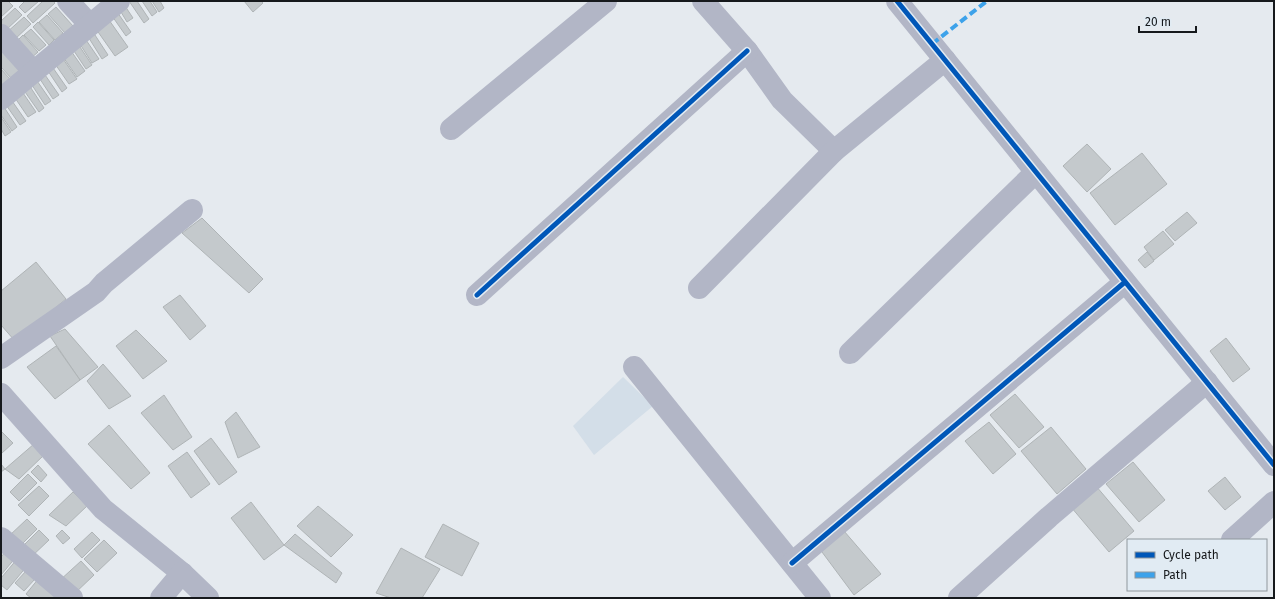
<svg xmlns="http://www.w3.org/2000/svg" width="1275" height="599" viewBox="0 0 1275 599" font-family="'Fira Sans',sans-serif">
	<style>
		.built { fill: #d3dee8 }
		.building { fill: #c4c9cc; stroke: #afb4b6 }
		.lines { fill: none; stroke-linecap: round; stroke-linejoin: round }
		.minor { stroke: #b2b6c6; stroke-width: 22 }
		.quiet { stroke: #3da2ea; stroke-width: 4; stroke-dasharray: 8 4; stroke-linecap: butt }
		.cycleway-casing { stroke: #e1ebf3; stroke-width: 8 }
		.cycleway { stroke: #0057b8; stroke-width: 5 }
	</style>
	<rect width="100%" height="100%" fill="#e5eaef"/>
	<path class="built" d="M623 377 653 406 594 455 573 426Z"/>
	<g class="building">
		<path d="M1 1H8L13 6 1 17Z"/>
		<path d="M25 1H39L25 13 19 7Z"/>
		<path d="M43 1H53L55 3 33 23 27 16Z"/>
		<path d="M129 1H137L149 19 144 23Z"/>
		<path d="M142 1H150L157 12 152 16Z"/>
		<path d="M152 1H160L164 8 159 12Z"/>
		<path d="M244 1H261L263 3 253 12Z"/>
		<path d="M123 3 133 18 127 22 118 7Z"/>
		<path d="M56 7 73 26 65 33 48 14Z"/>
		<path d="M15 8 22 15 5 31 1 27V21Z"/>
		<path d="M115 9 131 32 126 36 110 13Z"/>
		<path d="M47 15 63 33 55 40 39 22Z"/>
		<path d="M24 17 31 24 13 41 6 33Z"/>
		<path d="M109 20 128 47 115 56 96 29Z"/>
		<path d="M38 22 54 40 49 45 33 27Z"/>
		<path d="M31 29 46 45 39 51 24 35Z"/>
		<path d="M93 32 108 55 102 59 87 35Z"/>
		<path d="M23 35 38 52 30 59 15 43Z"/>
		<path d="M84 37 99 59 92 63 78 41Z"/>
		<path d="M76 41 92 65 86 69 70 45Z"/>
		<path d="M69 48 85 71 77 77 61 54Z"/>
		<path d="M1 49 21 70 11 78 1 67Z"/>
		<path d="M61 56 77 79 69 84 53 61Z"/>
		<path d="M51 65 67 88 62 92 46 68Z"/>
		<path d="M1 69 10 79 3 85 1 83Z"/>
		<path d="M43 72 59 95 53 99 38 76Z"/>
		<path d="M35 78 51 101 45 105 30 82Z"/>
		<path d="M29 85 44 108 39 112 23 89Z"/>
		<path d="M21 90 36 112 28 117 13 95Z"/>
		<path d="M10 98 26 121 20 125 4 102Z"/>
		<path d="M2 104 17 127 12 131 1 115Z"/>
		<path d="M1 117 11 132 5 136 1 129Z"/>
		<path d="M1087 144 1111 169 1087 192 1063 166Z"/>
		<path d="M1142 153 1167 184 1115 225 1090 193Z"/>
		<path d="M1187 212 1197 223 1175 241 1165 230Z"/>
		<path d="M202 218 263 279 249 293 182 233Z"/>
		<path d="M1163 231 1174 244 1154 260 1144 247Z"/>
		<path d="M1147 252 1154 261 1145 268 1138 260Z"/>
		<path d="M36 262 66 299 15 341 1 325V291Z"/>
		<path d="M180 295 206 326 190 340 163 307Z"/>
		<path d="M65 329 98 367 80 380 50 336Z"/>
		<path d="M136 330 167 361 143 379 116 346Z"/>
		<path d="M1226 338 1250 369 1233 382 1210 351Z"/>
		<path d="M56 346 80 380 55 399 27 367Z"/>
		<path d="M103 364 131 396 109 409 87 381Z"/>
		<path d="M1015 394 1044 427 1019 448 990 415Z"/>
		<path d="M164 395 192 437 173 450 141 413Z"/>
		<path d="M236 412 260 447 238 458 225 422Z"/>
		<path d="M989 422 1016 454 993 474 965 441Z"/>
		<path d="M109 425 150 473 131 489 88 444Z"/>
		<path d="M1051 427 1086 469 1057 494 1021 451Z"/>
		<path d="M1 431 13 443 2 453 1 452Z"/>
		<path d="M211 438 237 472 219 485 194 451Z"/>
		<path d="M34 444 44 455 19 479 5 469Z"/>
		<path d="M187 452 210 484 191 498 168 466Z"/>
		<path d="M1133 462 1165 500 1139 522 1106 484Z"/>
		<path d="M1 464 5 469 1 472Z"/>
		<path d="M38 465 47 475 41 482 31 472Z"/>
		<path d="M28 474 37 483 19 501 10 492Z"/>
		<path d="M1225 477 1241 497 1225 510 1208 491Z"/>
		<path d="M39 486 49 496 29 516 18 505Z"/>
		<path d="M1096 486 1134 531 1109 552 1071 507Z"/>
		<path d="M73 492 87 506 66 526 49 515Z"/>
		<path d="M251 502 284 545 264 560 231 518Z"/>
		<path d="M318 506 353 535 331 557 297 526Z"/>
		<path d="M27 519 37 529 20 546 9 536Z"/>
		<path d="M443 524 479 543 462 576 425 557Z"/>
		<path d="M39 530 49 540 30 558 21 548Z"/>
		<path d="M62 530 70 538 63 544 56 536Z"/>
		<path d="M844 531 881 574 854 595 819 548Z"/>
		<path d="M92 532 100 540 82 558 74 549Z"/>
		<path d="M295 534 342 573 336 583 284 545Z"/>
		<path d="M104 540 117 553 97 572 84 559Z"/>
		<path d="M401 548 440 569 422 598H391L376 593Z"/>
		<path d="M7 550 16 557 1 575V557Z"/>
		<path d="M18 558 27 566 7 590 1 585V578Z"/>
		<path d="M81 561 94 575 73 595 59 581Z"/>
		<path d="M26 571 35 579 24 591 15 583Z"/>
		<path d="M39 578 59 598H31L26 594Z"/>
	</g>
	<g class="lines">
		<g class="minor">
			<path d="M68 1 90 25"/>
			<path d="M703 1 747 51 782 100 834 151"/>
			<path d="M897 1 1274 465"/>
			<path d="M1 35 34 72"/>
			<path d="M1 99 119 1"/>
			<path d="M451 129 606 1"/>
			<path d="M699 288 834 151 945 60"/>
			<path d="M477 295 747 51"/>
			<path d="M850 353 1036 172"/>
			<path d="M1 358 96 292 104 283 192 210"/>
			<path d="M634 367 820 598"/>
			<path d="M1 394 103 509 182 573 208 598"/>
			<path d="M1 538 72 598"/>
			<path d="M1232 540 1274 502"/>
			<path d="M792 563 1125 282"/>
			<path d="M161 598 182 573"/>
			<path d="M959 598 1049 517 1207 382"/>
		</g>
		<path class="quiet" d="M932 44 987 1"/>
		<g class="cycleway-casing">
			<g id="cycleway">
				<path d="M897 1 1274 465"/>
				<path d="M477 295 747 51"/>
				<path d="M792 563 1125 282"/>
			</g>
		</g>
		<use href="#cycleway" class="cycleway"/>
	</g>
	<rect width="1275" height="599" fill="none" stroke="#16191c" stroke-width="4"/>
	<rect x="1127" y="539" width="140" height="52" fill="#e1ebf3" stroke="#90979d"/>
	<rect x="1135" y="552" width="20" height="6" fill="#0057b8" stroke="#90979d"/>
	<text x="1163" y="559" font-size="12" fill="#16191c">Cycle path</text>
	<rect x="1135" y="572" width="20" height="6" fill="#3da2ea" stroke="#90979d"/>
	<text x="1163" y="579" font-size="12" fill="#16191c">Path</text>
	<path d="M1139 26v6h57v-6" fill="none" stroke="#16191c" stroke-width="2"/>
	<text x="1145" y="26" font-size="12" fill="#16191c" stroke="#e1ebf3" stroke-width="3" paint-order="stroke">20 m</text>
</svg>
